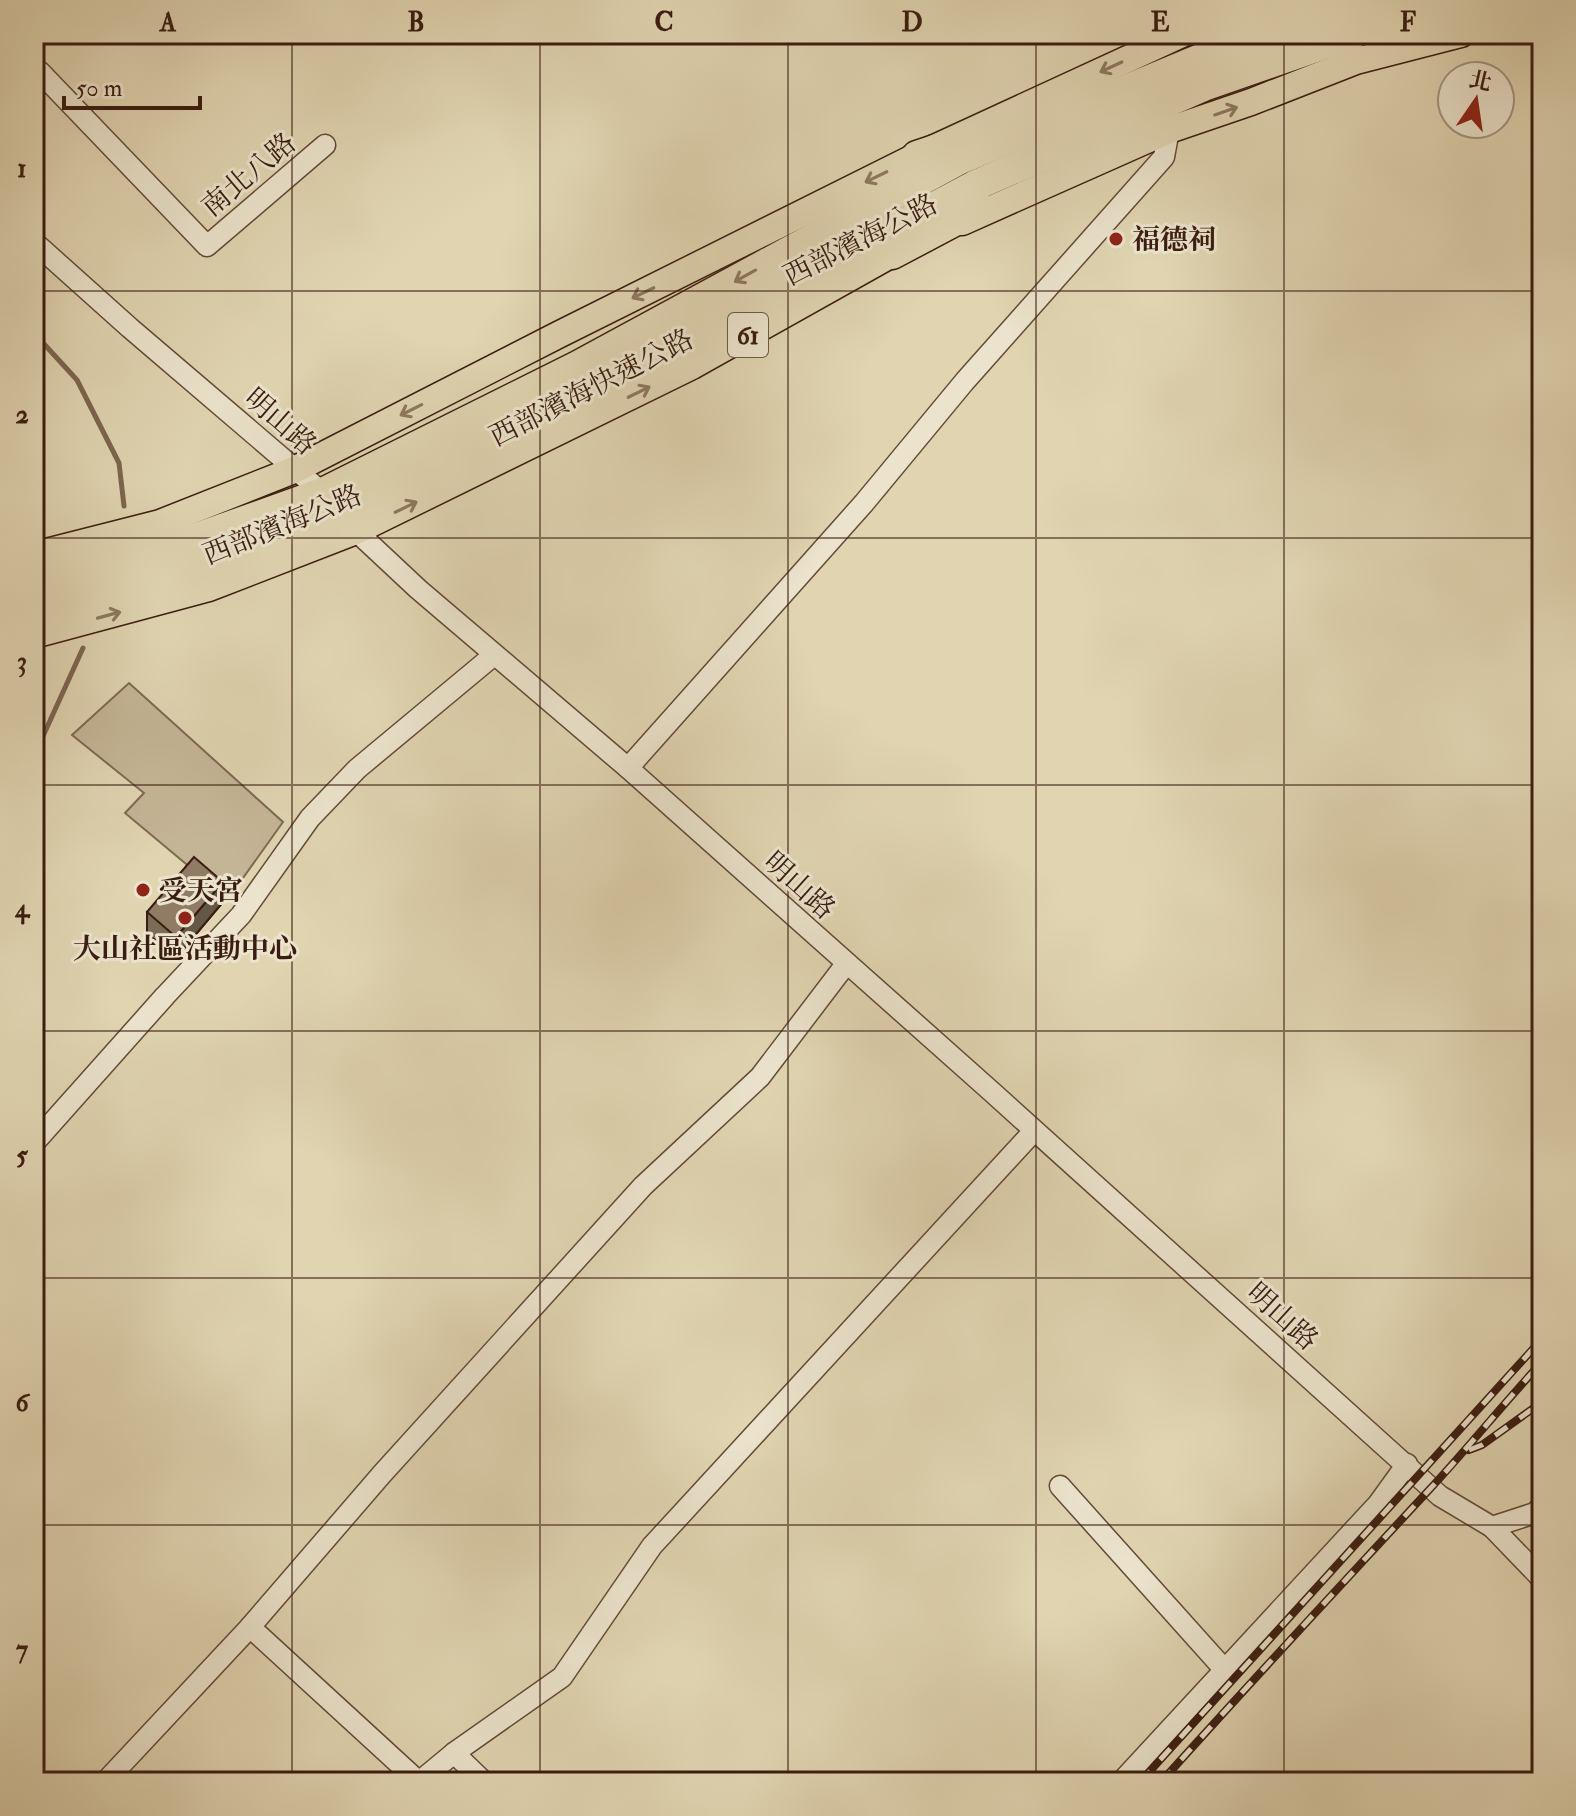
<svg xmlns="http://www.w3.org/2000/svg" width="1576" height="1816" viewBox="0 0 1576 1816" font-family="'IM FELL Double Pica','Noto Serif TC',serif">
	<style>
		.green { fill: #c4b596; stroke: #7f6853; stroke-width: 2 }
		.lines { fill: none; stroke-linecap: round; stroke-linejoin: round }
		.stream { stroke: #7c6550; stroke-width: 5 }
		.minor-casing { stroke: #644a38; stroke-width: 23 }
		.major-casing { stroke: #3a1c10; stroke-width: 29 }
		.highway-casing { stroke: #3a1c10; stroke-width: 33 }
		.minor { stroke: #ebe3cc; stroke-width: 20 }
		.major { stroke: #e0d4b1; stroke-width: 26 }
		.highway { stroke: #e0d4b1; stroke-width: 30 }
		.rail-casing { stroke: #3a1c10; stroke-width: 8 }
		.rail { stroke: #ebe3cc; stroke-width: 5; stroke-dasharray: 15; stroke-linecap: butt }
		.wall { fill: #7c6b56; stroke: #3a1c10; stroke-width: 2 }
		.shaded-wall { fill: #655746; stroke: #3a1c10; stroke-width: 2 }
		.building { fill: #907c64; stroke: #3a1c10; stroke-width: 2 }
		.oneway { stroke: #8d7860 }
		.grid { fill: none; stroke: #3a1c10; stroke-width: 2; stroke-opacity: 0.55 }
		.poi-dot { fill: #8f2418; stroke: #ebe3cc; stroke-width: 3 }
		.labels { text-anchor: middle; stroke-width: 6; stroke-linejoin: round; paint-order: stroke }
		.shield { fill: #ebe3cc; stroke: #6f5848; stroke-width: 2 }
		.shield-label { font-size: 26px; font-weight: bold; fill: #3a1c10 }
		.street-label { font-size: 28px; fill: #3a1c10; stroke: #ebe3cc }
		.poi-label { font-size: 28px; font-weight: bold; fill: #3a1c10; stroke: #ebe3cc; text-anchor: start }
		.neatline { fill: none; stroke: #3a1c10; stroke-width: 3 }
		.grid-label { font-size: 26px; text-anchor: middle; font-weight: bold; fill: #3a1c10 }
	</style>
	<rect width="100%" height="100%" fill="#e0d4b1"/>
	<filter id="stains"><feTurbulence type="fractalNoise" baseFrequency=".0025" numOctaves="4"/><feColorMatrix values="0 0 0 0 .2 0 0 0 0 .09 0 0 0 0 .02 0 0 0 .5 -.17"/></filter>
	<radialGradient id="worn" r=".72"><stop offset=".6" stop-color="#630" stop-opacity="0"/><stop offset="1" stop-color="#630" stop-opacity=".3"/></radialGradient>
	<path class="green" d="M129 683 283 822 228 899 125 813 144 793 72 735Z"/>
	<g class="lines">
		<g class="stream">
			<path d="M34 333 77 380 119 463 124 506"/>
			<path d="M34 756 83 648"/>
		</g>
		<g class="minor-casing">
			<g id="minor">
				<path d="M40 72 207 246 325 145"/>
				<path d="M34 242 130 328 323 493 356 531 418 589 628 768 992 1092 1431 1488 1440 1496 1492 1527 1535 1513 1542 1506"/>
				<path d="M628 768 864 503 965 381 1164 157 1169 130"/>
				<path d="M34 1143 165 996 241 915 310 818 357 769 494 655"/>
				<path d="M1060 1486 1224 1669"/>
				<path d="M1492 1527 1542 1579"/>
				<path d="M250 1627 419 1782"/>
				<path d="M454 1753 484 1782"/>
				<path d="M105 1782 250 1627 382 1474 643 1186 760 1077 846 964"/>
				<path d="M419 1782 454 1753 562 1677 652 1546 1033 1132"/>
				<path d="M1121 1782 1378 1504 1407 1464"/>
			</g>
		</g>
		<g class="major-casing">
			<g id="major">
				<path d="M962 222 1169 130 1251 102 1356 61 1461 34"/>
				<path d="M34 555 160 523 294 470 560 334 917 156 1182 34"/>
				<path d="M34 635 209 588 356 531 692 366 892 254 908 247"/>
			</g>
		</g>
		<g class="highway-casing">
			<g id="highway">
				<path d="M917 156 965 140"/>
				<path d="M892 254 979 208"/>
				<path d="M34 582 197 538 323 493 578 366 958 160 1205 57 1273 34"/>
				<path d="M34 608 211 560 339 510 581 395 976 185 1206 85 1353 34"/>
			</g>
		</g>
		<use href="#minor" class="minor"/>
		<use href="#major" class="major"/>
		<use href="#highway" class="highway"/>
		<g class="rail-casing">
			<g id="rail">
				<path d="M1469 1450 1482 1445 1542 1402"/>
				<path d="M1140 1782 1542 1339"/>
				<path d="M1161 1782C1249 1684 1339 1587 1429 1490 1468 1448 1503 1404 1542 1362"/>
			</g>
		</g>
		<use href="#rail" class="rail"/>
	</g>
	<path class="wall" d="M223 902 176 958 147 933V912Z"/>
	<path class="shaded-wall" d="M223 882V902L176 958V937Z"/>
	<path class="building" d="M194 857 223 882 176 937 147 912Z"/>
	<defs><path id="oneway-shaft" d="M-6 0H5M1.5-3L5.5 0L1.5 3" fill="none" stroke-width="1.6" stroke-linecap="round" stroke-linejoin="round" transform="scale(2)"/></defs>
	<g class="oneway">
		<use href="#oneway-shaft" transform="translate(1111 67) rotate(155)"/>
		<use href="#oneway-shaft" transform="translate(1226 111) rotate(-19)"/>
		<use href="#oneway-shaft" transform="translate(876 177) rotate(154)"/>
		<use href="#oneway-shaft" transform="translate(745 276) rotate(151)"/>
		<use href="#oneway-shaft" transform="translate(643 293) rotate(154)"/>
		<use href="#oneway-shaft" transform="translate(639 392) rotate(-26)"/>
		<use href="#oneway-shaft" transform="translate(411 410) rotate(153)"/>
		<use href="#oneway-shaft" transform="translate(406 507) rotate(-26)"/>
		<use href="#oneway-shaft" transform="translate(109 615) rotate(-15)"/>
	</g>
	<path class="grid" d="M292 34V1782M540 34V1782M788 34V1782M1036 34V1782M1284 34V1782M34 291H1542M34 538H1542M34 785H1542M34 1031H1542M34 1278H1542M34 1525H1542"/>
	<g class="poi-dot">
		<circle cx="1116" cy="239" r="8"/>
		<circle cx="143" cy="890" r="8"/>
		<circle cx="185" cy="918" r="8"/>
	</g>
	<g class="labels">
		<rect class="shield" x="728" y="313" width="40" height="44" rx="6"/>
		<g class="shield-label">
			<text x="748" y="344">61</text>
		</g>
		<g class="street-label">
			<text transform="translate(248 174) rotate(-40)" y="10">南北八路</text>
			<text transform="translate(860 239) rotate(-27)" y="10">西部濱海公路</text>
			<text transform="translate(591 387) rotate(-27)" y="10">西部濱海快速公路</text>
			<text transform="translate(281 421) rotate(41)" y="10">明山路</text>
			<text transform="translate(282 524) rotate(-22)" y="10">西部濱海公路</text>
			<text transform="translate(800 885) rotate(42)" y="10">明山路</text>
			<text transform="translate(1283 1316) rotate(42)" y="10">明山路</text>
		</g>
		<g class="poi-label">
			<text x="1132" y="249">福德祠</text>
			<text x="159" y="900">受天宮</text>
			<text x="185" y="958" text-anchor="middle">大山社區活動中心</text>
		</g>
	</g>
	<rect width="1576" height="1816" fill="none" stroke="#e0d4b1" stroke-width="88"/>
	<g transform="translate(1476 100) rotate(13)"><circle r="38" fill="#ebe3cc" stroke="#a49381" stroke-width="2"/>
	<path d="M0-6L14 30L0 20L-14 30Z" fill="#8f2418"/>
	<text y="-12" font-size="22" font-weight="bold" text-anchor="middle" fill="#3a1c10">北</text>
	</g>
	<path d="M64 96v12h136v-12" fill="none" stroke="#3a1c10" stroke-width="4"/>
	<text x="76" y="96" font-size="24" fill="#3a1c10" stroke="#ebe3cc" stroke-width="6" paint-order="stroke">50 m</text>
	<rect x="44" y="44" width="1488" height="1728" class="neatline"/>
	<g class="grid-label">
		<text x="168" y="31">A</text>
		<text x="416" y="31">B</text>
		<text x="664" y="31">C</text>
		<text x="912" y="31">D</text>
		<text x="1160" y="31">E</text>
		<text x="1408" y="31">F</text>
		<text x="22" y="177">1</text>
		<text x="22" y="423">2</text>
		<text x="22" y="670">3</text>
		<text x="22" y="917">4</text>
		<text x="22" y="1164">5</text>
		<text x="22" y="1411">6</text>
		<text x="22" y="1658">7</text>
	</g>
	<rect width="100%" height="100%" filter="url(#stains)"/>
	<rect width="100%" height="100%" fill="url(#worn)"/>
</svg>
